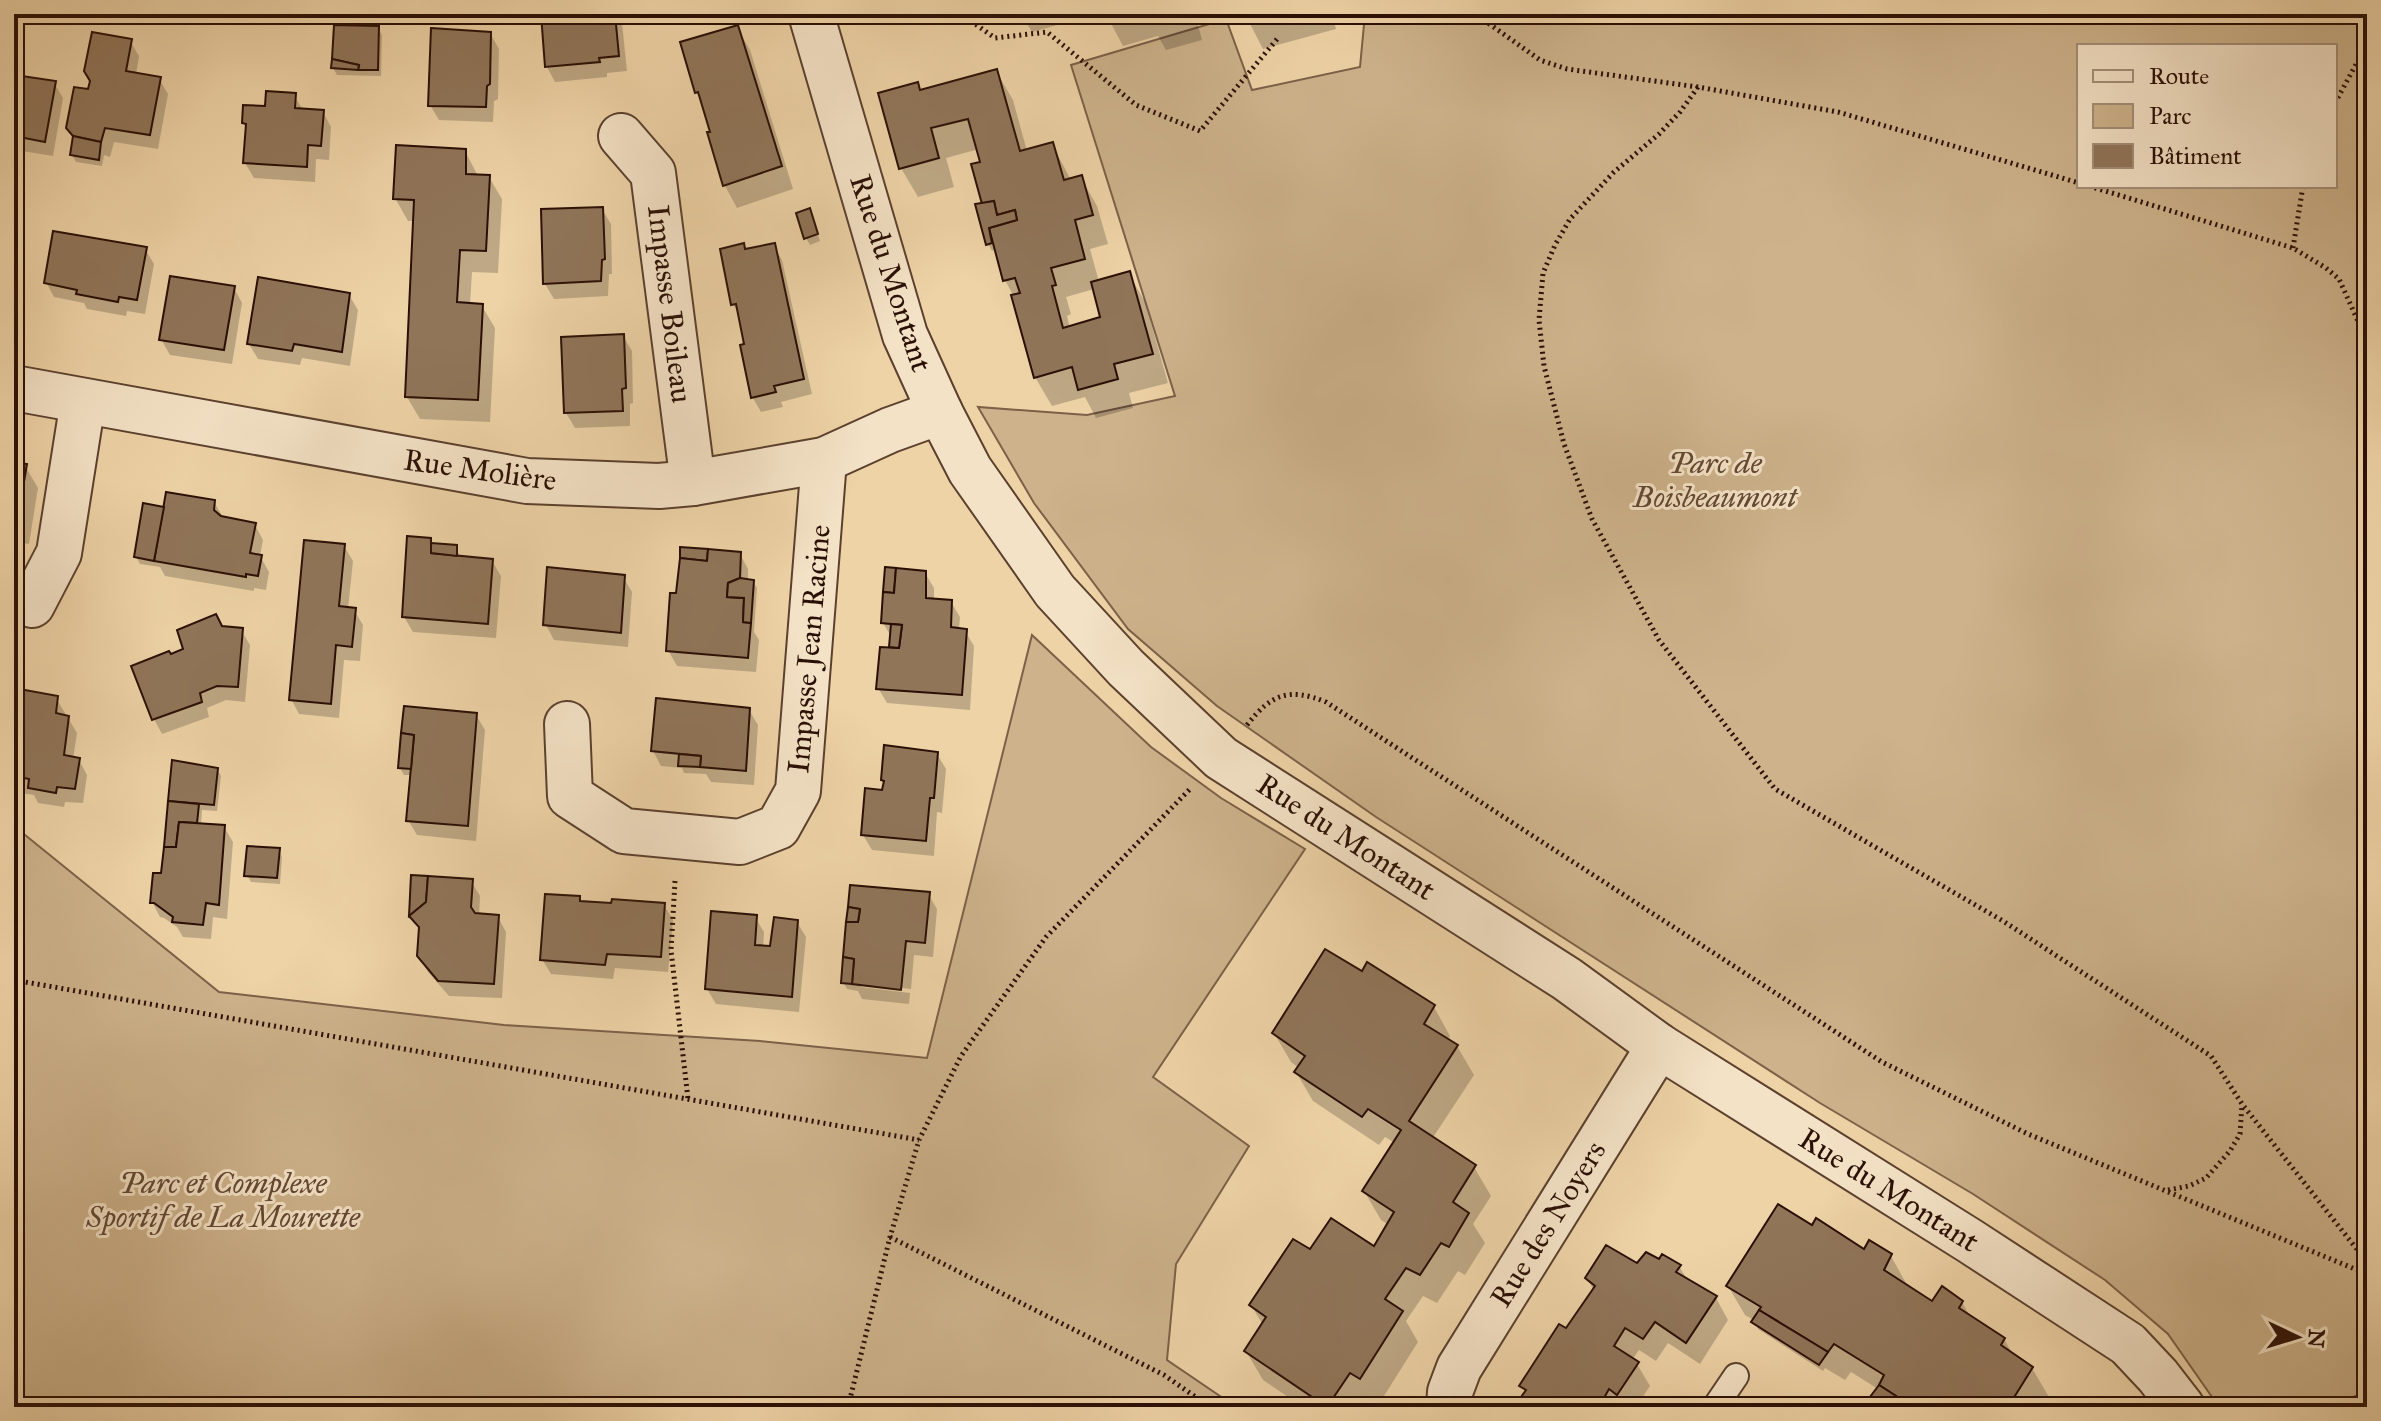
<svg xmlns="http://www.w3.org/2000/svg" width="2381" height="1421" viewBox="0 0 2381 1421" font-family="'IM FELL Great Primer',serif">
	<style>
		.green { fill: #cdb28b; stroke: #7c6048; stroke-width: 2; fill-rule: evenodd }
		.shadow { fill: #0003; fill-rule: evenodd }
		.building { fill: #907559; stroke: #2a0f05; stroke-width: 2 }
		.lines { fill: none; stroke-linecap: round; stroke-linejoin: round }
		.service-casing { stroke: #5b402e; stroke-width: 28 }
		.minor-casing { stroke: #5b402e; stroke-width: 48 }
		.path { stroke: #2a0f05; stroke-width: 5; stroke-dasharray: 2 4; stroke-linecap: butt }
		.service { stroke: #f4e2c6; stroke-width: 24 }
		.minor { stroke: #f4e2c6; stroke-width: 44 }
		.labels { text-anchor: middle; stroke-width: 6; stroke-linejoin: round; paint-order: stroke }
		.street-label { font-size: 30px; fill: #2a0f05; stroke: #f4e2c6 }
		.park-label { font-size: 30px; font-style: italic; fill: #634834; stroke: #f4e2c6 }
	</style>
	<rect width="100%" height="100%" fill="#eed3a7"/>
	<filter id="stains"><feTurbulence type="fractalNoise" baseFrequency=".0025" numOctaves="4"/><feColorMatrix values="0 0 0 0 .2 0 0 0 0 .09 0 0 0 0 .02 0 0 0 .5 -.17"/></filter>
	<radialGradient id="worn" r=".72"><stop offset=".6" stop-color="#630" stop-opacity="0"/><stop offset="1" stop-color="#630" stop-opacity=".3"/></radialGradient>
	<g class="green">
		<path d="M1365 14H2367V167L2357 173 2367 198V1392L2324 1407H2219L2168 1334 2105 1280 1973 1194 1820 1103 1376 817 1217 706 1128 629 1034 503 978 407 1087 415 1175 396 1071 65 1226 19 1252 90 1360 67ZM2335 46V186H2079V46Z"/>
		<path d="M1032 635 1151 747 1221 798 1305 849 1153 1077 1249 1146 1176 1264 1167 1360 1236 1407H14V826L219 992 504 1025 760 1041 927 1058Z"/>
	</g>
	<g class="shadow">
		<path d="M543 14H616L622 23 627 71 607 73V77L555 82 547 67Z"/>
		<path d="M1021 14H1098L1032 32Z"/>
		<path d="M1106 14H1236V15L1198 25 1202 40 1166 50 1158 36 1123 46Z"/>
		<path d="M1245 14H1332L1336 29 1263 49Z"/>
		<path d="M737 27 750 50 793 189 737 208 725 186 710 134 713 133 704 105 697 93 683 44Z"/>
		<path d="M378 28 382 35 381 76 337 75 333 68Z"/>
		<path d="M490 33 499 49 498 99 494 101 493 122 439 120 430 105Z"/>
		<path d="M130 41 139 56 136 75 159 79 168 94 158 149 114 142 110 157 104 155 102 166 76 162 72 155 90 91Z"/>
		<path d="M996 71 1013 100 1027 151 1052 144 1071 180 1081 178 1097 206 1108 244 1090 249 1099 282 1129 274 1145 302 1168 383 1129 393 1133 408 1096 418 1085 397 1052 406 1035 377 1013 295 1005 280 996 249 992 251 988 244 982 163 979 149 946 158 954 187 918 197 901 168 921 92ZM1094 289 1102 319 1070 328 1067 316 1071 314 1066 297Z"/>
		<path d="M17 77 54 83 63 98 53 156 16 150 14 154V87Z"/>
		<path d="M294 95 303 110 323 112 331 127 329 160 316 159 315 182 254 178 245 163 248 130 244 123Z"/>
		<path d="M465 151 478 176 489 177 502 199 498 273 472 272 470 305 482 306 495 328 490 422 420 419 407 397 415 221H408L395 198Z"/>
		<path d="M602 209 611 224 612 274H609L608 296 554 299 545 284Z"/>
		<path d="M809 210 820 241 810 245 806 238Z"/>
		<path d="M774 246 782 260 812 394 781 402 783 407 761 412 753 398 746 345 741 317 733 304 746 251Z"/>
		<path d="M145 249 154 264 145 314 127 311 126 316 87 309 84 303 54 297 46 282Z"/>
		<path d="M234 288 242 303 232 364 170 355 161 339Z"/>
		<path d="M349 295 358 310 350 366 302 358 300 365 258 359 249 344Z"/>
		<path d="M623 336 632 351 633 403 630 404V426L575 428 566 413Z"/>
		<path d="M14 464 25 466 38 488 29 544 14 542Z"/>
		<path d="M214 502 223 517 255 525 263 540 260 556 269 572 266 590 254 588V591L165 576 160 567 140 564 136 557Z"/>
		<path d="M429 540 433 546 456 547 460 558 492 561 501 576 496 638 413 632 404 617Z"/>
		<path d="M344 546 353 561 348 609 354 610 363 625 360 661 344 660 339 718 299 714 291 699Z"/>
		<path d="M740 554 748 569V581H753L757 588 754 632 759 640 756 672 677 666 668 650 678 595Z"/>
		<path d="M925 573 934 588V600L951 602 960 617 959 630 965 631 974 646 970 710 887 703 878 688 891 650 892 638 883 623Z"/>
		<path d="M623 577 632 592 628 647 554 640 546 625Z"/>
		<path d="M222 628 241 630 250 645 245 702 226 700 207 708 209 717 162 734 154 719 170 657Z"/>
		<path d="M14 690 56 698 65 713V717L68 718 77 733 73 759 79 760 87 775 83 803 65 802 64 807 38 803 34 795 14 792Z"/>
		<path d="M749 710 758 725 754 785 711 782 706 774 684 773 682 768 661 766 653 751Z"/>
		<path d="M476 715 485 730 476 841 417 835 408 820 412 775H404L400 768Z"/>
		<path d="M937 754 946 769 942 813 937 812 934 856 872 850 863 835 884 792 885 784 883 780Z"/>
		<path d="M174 762 217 769 221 776 217 811 202 810 201 825 224 827 233 842 227 919 213 917 211 939 183 937 177 927 164 918 160 917 152 902 163 875Z"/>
		<path d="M278 850 282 857 280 884 251 882 247 875Z"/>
		<path d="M471 881 480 896 479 916 498 917 506 932 502 998 449 996 428 972 419 956 421 932 411 916Z"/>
		<path d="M928 894 937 909 933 957 914 955 911 989 861 983V987L910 993 909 1004 862 999 858 991 847 989 843 982Z"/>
		<path d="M579 898 582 903 664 905 673 920 668 972 615 968 613 979 551 974 542 959Z"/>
		<path d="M755 917 764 932 763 948H772L797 922 806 937 799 1012 716 1004 707 989Z"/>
		<path d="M1362 974 1434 1007 1450 1036 1448 1040 1457 1046 1474 1075 1432 1139 1474 1167 1491 1196 1473 1224 1485 1243 1465 1275 1458 1271 1437 1303 1423 1296 1406 1321 1418 1342 1377 1407 1367 1401 1363 1407H1303L1263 1380 1246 1351 1263 1325 1251 1305 1310 1252 1375 1248 1389 1225 1381 1220 1364 1191 1395 1143 1385 1137 1379 1145 1313 1101 1296 1072 1299 1068 1291 1062 1274 1033Z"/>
		<path d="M1813 1228 1865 1252 1891 1256 1907 1285 1906 1287 1932 1304 1962 1302 1971 1318 2004 1339 2013 1355 2032 1368 2049 1397 2042 1407H1881L1873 1397 1878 1389 1851 1372 1845 1380 1825 1368 1823 1371 1758 1329 1755 1321 1745 1315 1728 1286Z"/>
		<path d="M1638 1266H1679L1688 1281 1716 1298 1728 1320 1700 1364 1668 1343 1656 1361 1639 1350 1632 1360 1637 1364 1650 1386 1636 1407H1520L1526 1393 1522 1386 1567 1331 1594 1291 1587 1278Z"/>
	</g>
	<g class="building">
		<path d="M541 14H615L619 56 599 58 600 62 545 67Z"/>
		<path d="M334 25 379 26 378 70H358L359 65 332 59Z"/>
		<path d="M738 25 782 166 723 186 707 132H710L698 92 695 93 680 42Z"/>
		<path d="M431 28 491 32 490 84 487 86 486 107 428 106Z"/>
		<path d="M92 32 132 39 126 71 161 77 150 135 105 128 101 142 73 136 66 128 74 87 88 89 90 81 84 71Z"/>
		<path d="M332 59 359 65 358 70 331 68Z"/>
		<path d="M997 69 1020 151 1053 142 1064 180 1082 175 1093 215 1075 220 1085 259 1051 268 1056 285 1052 286 1063 328 1100 317 1091 282 1130 271 1153 354 1114 364 1118 379 1078 390 1072 367 1034 378 1011 295 1020 293 1015 278 1003 281 989 228 1017 220 1015 210 997 215 994 201 982 204 971 164 980 162 968 119 931 128 939 158 899 169 878 93 918 82 920 90Z"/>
		<path d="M15 75 56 81 45 142 14 136Z"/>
		<path d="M266 91 296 93 295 108 324 110 321 146 308 145 307 167 243 163 246 124 242 123 243 105 265 106Z"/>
		<path d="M73 136 101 142 99 160 70 155Z"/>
		<path d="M396 145 466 149V174L490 175 486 251 460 250 457 302 483 304 478 400 405 397 414 200 393 199Z"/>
		<path d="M994 201 997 215 1015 210 1017 220 989 228 992 243 986 245 975 204Z"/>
		<path d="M603 207 605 259 602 260 601 281 543 284 541 209Z"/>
		<path d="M810 208 818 234 804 239 796 213Z"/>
		<path d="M53 231 147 247 137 300 119 297 118 302 76 294 77 290 44 283Z"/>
		<path d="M744 243 745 249 775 243 804 379 774 386 776 392 751 398 740 345 744 344 736 304 731 305 720 249Z"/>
		<path d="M170 276 235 286 224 350 159 340Z"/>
		<path d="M258 277 350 293 342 352 294 344 292 351 247 344Z"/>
		<path d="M624 334 626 388 622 389 623 411 564 413 561 337Z"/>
		<path d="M14 462 27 464 17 523 14 522Z"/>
		<path d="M166 492 215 500 214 510 221 516 256 523 250 553 262 555 258 576 246 574V577L154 561Z"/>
		<path d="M143 503 164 507 154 561 134 557Z"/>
		<path d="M407 536 431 538V553L493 559 488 624 402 617Z"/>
		<path d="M304 540 345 544 339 606 356 608 352 647 336 645 331 704 289 700Z"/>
		<path d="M431 543 457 545V556L431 553Z"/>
		<path d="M680 547 708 549 707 561 680 558Z"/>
		<path d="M708 549 741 552 740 578 728 583 727 597 744 598 743 622 751 623 748 658 666 651 670 593H676L680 558 707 561Z"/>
		<path d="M547 567 625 575 621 633 543 625Z"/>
		<path d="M885 567 896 568 894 593 883 592Z"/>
		<path d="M896 568 926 571V598L952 600 951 627 967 629 962 695 876 689 880 647 899 648 902 625 881 623 883 592 894 593Z"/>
		<path d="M740 578 754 580 751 623 743 622 744 598 727 597 728 583Z"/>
		<path d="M216 614 222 626 243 628 238 687 217 686 200 693 202 702 152 720 131 666 169 651 171 654 183 649 177 630Z"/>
		<path d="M891 624 902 625 899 648 889 647Z"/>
		<path d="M14 688 58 696 56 713 69 716 64 755 80 758 75 789 57 787 56 793 28 788 29 779 14 776Z"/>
		<path d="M656 698 750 708 746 771 700 767 701 756 651 751Z"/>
		<path d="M404 706 477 713 468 826 406 821 414 735 401 733Z"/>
		<path d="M401 733 414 735 411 769 398 768Z"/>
		<path d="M884 745 938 752 934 798H930L926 841 861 835 865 788 882 790 884 781 881 780Z"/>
		<path d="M679 754 701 756 700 767 678 766Z"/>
		<path d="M172 760 218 768 214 805 168 801Z"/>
		<path d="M168 801 199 804 197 823 179 822 176 847H164Z"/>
		<path d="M179 822 225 825 219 905 206 903 203 925 172 922 173 917 154 903H150L153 873H161L164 847H176Z"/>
		<path d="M247 846 280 848 277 878 244 876Z"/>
		<path d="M411 875 428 876 426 902 409 916Z"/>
		<path d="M428 876 473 879 471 907 475 913 499 915 494 984 438 981 417 956 419 927 409 916 426 902Z"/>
		<path d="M850 885 930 892 925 943 906 941 901 990 852 984 854 959 843 957 846 922H858L860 909 848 907Z"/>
		<path d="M545 894 580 896V901L611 903 612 899 665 903 661 957 607 954 605 965 540 960Z"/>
		<path d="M848 907 860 909 858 922H846Z"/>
		<path d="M711 911 757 915 755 945 770 946 774 917 798 920 792 997 705 989Z"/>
		<path d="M1325 949 1362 971 1367 962 1435 1005 1424 1024 1458 1045 1409 1121 1476 1165 1453 1202 1469 1213 1449 1247 1441 1243 1420 1275 1406 1268 1385 1299 1403 1311 1360 1379 1350 1373 1327 1407 1244 1351 1266 1317 1249 1305 1293 1239 1310 1249 1331 1218 1374 1246 1394 1212 1362 1191 1401 1130 1368 1109 1362 1117 1294 1072 1305 1056 1272 1033Z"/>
		<path d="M843 957 854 959 852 984 841 983Z"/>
		<path d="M1778 1204 1812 1225 1816 1218 1864 1249 1869 1240 1892 1254 1884 1270 1932 1301 1942 1286 1963 1301 1959 1308 2005 1338 2001 1345 2033 1367 2008 1407H1913L1879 1385 1884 1375 1834 1344 1828 1352 1759 1310 1761 1307 1726 1286Z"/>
		<path d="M1606 1245 1637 1263 1646 1252 1659 1259 1662 1254 1681 1265 1676 1272 1717 1296 1686 1343 1655 1322 1643 1339 1625 1328 1614 1346 1639 1362 1617 1395 1609 1389 1599 1407H1519L1516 1404 1526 1390 1519 1386 1559 1324 1566 1328 1595 1286 1585 1278Z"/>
		<path d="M1759 1310 1828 1352 1819 1365 1751 1322Z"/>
		<path d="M1879 1385 1913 1407H1886L1870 1397Z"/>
	</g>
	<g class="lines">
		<g class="service-casing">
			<path id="service" d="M1715 1407 1736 1376"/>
		</g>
		<g class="minor-casing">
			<g id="minor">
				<path d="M811 14 905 335 940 412 970 470 1055 591 1126 668 1221 758 1567 979 1659 1046 1970 1241 2128 1344 2158 1376 2182 1407"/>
				<path d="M621 136 653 173 693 483"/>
				<path d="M14 388 527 481 659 486 693 483 824 460 890 430 940 412"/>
				<path d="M32 605 59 553 83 401"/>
				<path d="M567 724 570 796 624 831 740 842 778 827 798 791 824 460"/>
				<path d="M1449 1407 1450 1392 1459 1368 1659 1046"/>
			</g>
		</g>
		<g class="path">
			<path d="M961 14 995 38 1047 32 1136 105 1200 131 1278 38"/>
			<path d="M1481 14 1488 23 1540 60 1567 69 1698 87 1838 112 2079 183"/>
			<path d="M1698 87 1680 112 1659 134 1614 172 1570 219 1555 245 1543 273 1539 320 1544 366 1564 444 1592 519 1659 640 1775 789 2003 921 2211 1056 2242 1104 2367 1262"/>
			<path d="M2335 103 2367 44"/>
			<path d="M2089 186 2293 248 2326 268 2339 279 2367 341"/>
			<path d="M2293 248 2303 186"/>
			<path d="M1247 725C1271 694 1289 687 1326 702L1882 1062 2028 1134 2367 1274"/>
			<path d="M675 881 671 950 688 1099"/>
			<path d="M14 980 919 1140"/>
			<path d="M2168 1190 2189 1186 2206 1178 2230 1151 2240 1134 2242 1105"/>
			<path d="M890 1237 1164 1375 1210 1407"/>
			<path d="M848 1407 890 1237 919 1140 961 1056 1046 937 1190 789"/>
		</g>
		<use href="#service" class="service"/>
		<use href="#minor" class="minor"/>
	</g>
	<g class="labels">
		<g class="street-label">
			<text transform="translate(891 273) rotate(72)" y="10">Rue du Montant</text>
			<text transform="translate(670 304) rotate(83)" y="10">Impasse Boileau</text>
			<text transform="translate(480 470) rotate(8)" y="10">Rue Molière</text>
			<text transform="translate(809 649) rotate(-85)" y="10">Impasse Jean Racine</text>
			<text transform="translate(1346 837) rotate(33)" y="10">Rue du Montant</text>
			<text transform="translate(1889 1190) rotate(32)" y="10">Rue du Montant</text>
			<text transform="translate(1548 1224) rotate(-58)" y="10">Rue des Noyers</text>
		</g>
		<g class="park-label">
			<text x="1715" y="473">Parc de<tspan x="1715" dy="34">Boisbeaumont</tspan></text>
			<text x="223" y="1193">Parc et Complexe<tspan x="223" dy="34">Sportif de La Mourette</tspan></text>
		</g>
	</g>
	<rect width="2381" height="1421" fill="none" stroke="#eed3a7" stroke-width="48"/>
	<rect x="16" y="16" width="2349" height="1389" fill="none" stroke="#2a0f05" stroke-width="4"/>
	<rect x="24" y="24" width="2333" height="1373" fill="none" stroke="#2a0f05" stroke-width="2"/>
	<rect x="2077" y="44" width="260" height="144" fill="#f4e2c6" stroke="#a38e79" stroke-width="2"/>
	<rect x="2093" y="70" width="40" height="12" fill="#f4e2c6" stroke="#a38e79" stroke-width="2"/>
	<text x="2149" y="84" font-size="24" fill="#2a0f05">Route</text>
	<rect x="2093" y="104" width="40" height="24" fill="#cdb28b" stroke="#a38e79" stroke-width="2"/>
	<text x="2149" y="124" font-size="24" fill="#2a0f05">Parc</text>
	<rect x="2093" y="144" width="40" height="24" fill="#907559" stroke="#a38e79" stroke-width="2"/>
	<text x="2149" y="164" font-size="24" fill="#2a0f05">Bâtiment</text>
	<g transform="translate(2297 1337) rotate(94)" stroke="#f4e2c6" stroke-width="6" paint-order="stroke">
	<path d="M0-6L14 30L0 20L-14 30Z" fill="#2a0f05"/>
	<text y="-12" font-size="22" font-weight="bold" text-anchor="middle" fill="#2a0f05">N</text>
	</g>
	<rect width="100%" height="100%" filter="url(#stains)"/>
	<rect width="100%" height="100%" fill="url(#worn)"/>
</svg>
